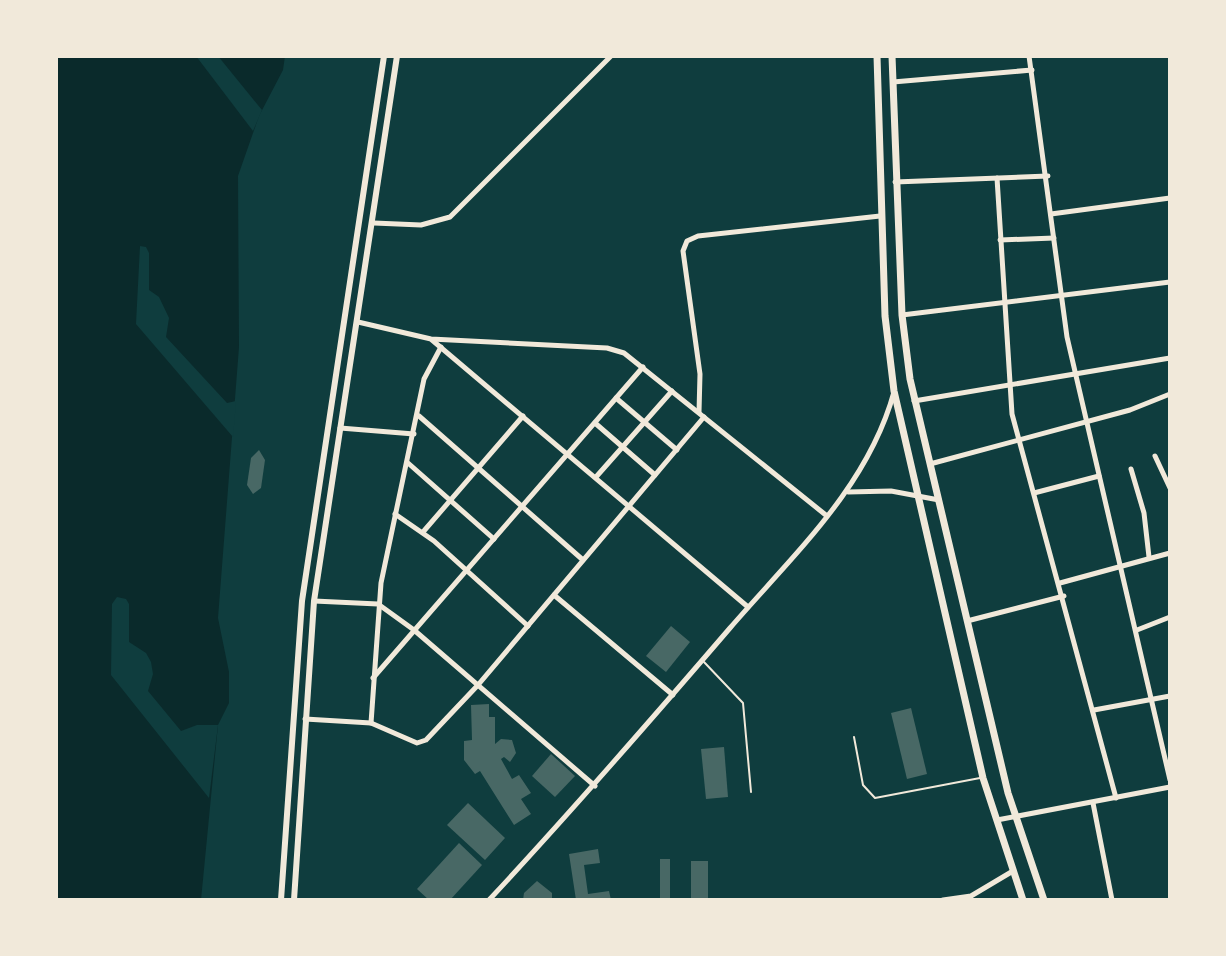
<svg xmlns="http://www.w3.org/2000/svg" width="1226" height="956" viewBox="0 0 1226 956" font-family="Barlow,sans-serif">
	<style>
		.water { fill: #0a2a2b }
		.pier { fill: #0f3d3e }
		.building { fill: #486865 }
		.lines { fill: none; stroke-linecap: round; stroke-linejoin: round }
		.service { stroke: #f1e9da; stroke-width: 2 }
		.minor { stroke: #f1e9da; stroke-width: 5 }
		.tertiary { stroke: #f1e9da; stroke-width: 6 }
		.primary { stroke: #f1e9da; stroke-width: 7 }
	</style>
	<rect width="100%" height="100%" fill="#0f3d3e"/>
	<path class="water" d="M56 56H285L283 70 259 116 238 176 239 347 218 618 229 672V703L218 725 201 900H56Z"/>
	<g class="pier">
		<path d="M196 56H218L262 110 253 131Z"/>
		<path d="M140 246 146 247 149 253V290L159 297 169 318 166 337 227 403 236 401 233 437 136 324Z"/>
		<path d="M117 597 126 599 129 604V642L146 653 151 662 153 674 148 691 181 731 197 725H218L209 798 111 675 112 604Z"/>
	</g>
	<g class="building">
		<path d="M259 450 265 460 261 488 253 494 247 485 251 458Z"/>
		<path d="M671 626 690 642 666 672 646 656Z"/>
		<path d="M489 704V717H495V744L501 739 512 740 516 753 510 762 504 757 501 759 512 779 519 775 531 793 521 799 531 814 514 825 480 771 475 774 464 760V741L472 740 471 705Z"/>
		<path d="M911 708 927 774 907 779 891 713Z"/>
		<path d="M724 747 728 797 706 799 701 749Z"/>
		<path d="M551 754 575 776 555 797 532 776Z"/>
		<path d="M468 803 505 838 485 860 447 825Z"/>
		<path d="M459 843 482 865 450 900H429L417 889Z"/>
		<path d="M598 849 600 863 584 865 588 894 609 891 611 900H576L569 854Z"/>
		<rect x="660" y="859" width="10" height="41"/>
		<rect x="691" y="861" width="17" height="38"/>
		<path d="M537 881 552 893V900H523L524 893Z"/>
	</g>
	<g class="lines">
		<g class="service">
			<path d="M704 662 743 703 751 792"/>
			<path d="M854 737 863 785 875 798 980 778"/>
		</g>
		<g class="minor">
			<path d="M1029 56 1067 337 1170 780"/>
			<path d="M893 82 1032 70"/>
			<path d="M997 178 1012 414 1116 798"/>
			<path d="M895 182 1048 176"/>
			<path d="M1051 214 1170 198"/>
			<path d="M374 223 421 225 450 217 611 56"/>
			<path d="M1000 240 1054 238"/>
			<path d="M902 315 1170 282"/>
			<path d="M358 322 431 339 607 348 624 353 827 516"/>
			<path d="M432 340 748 607"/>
			<path d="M616 398 677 450"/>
			<path d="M914 401 1170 358"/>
			<path d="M699 412 700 374 683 251 687 241 698 236 880 216"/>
			<path d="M419 416 583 560"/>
			<path d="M595 423 655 475"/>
			<path d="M340 428 414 434"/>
			<path d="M1155 456 1170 488"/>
			<path d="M408 463 494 539"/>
			<path d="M930 464 1130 410 1170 394"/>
			<path d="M1131 469 1144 513 1149 557"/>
			<path d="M596 477 672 391"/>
			<path d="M848 492 891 491 939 500"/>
			<path d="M1034 493 1099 476"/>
			<path d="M395 514 434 541 528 626"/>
			<path d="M423 532 523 416"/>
			<path d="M1060 583 1170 553"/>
			<path d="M554 595 673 695"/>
			<path d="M314 601 378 604 414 630 595 786"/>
			<path d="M967 621 1064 596"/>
			<path d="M1137 630 1170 617"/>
			<path d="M373 678 643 367"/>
			<path d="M1094 710 1170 696"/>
			<path d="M305 719 371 723 417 743 426 740 478 685 704 417"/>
			<path d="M371 723 381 583 424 379 441 347"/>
			<path d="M1093 803 1112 900"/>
			<path d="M997 820 1170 787"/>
			<path d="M489 900C572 811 651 720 730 628 793 555 868 487 894 392"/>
			<path d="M943 900 971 896 1013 871"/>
		</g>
		<g class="tertiary">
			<path d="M281 900 302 601 384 56"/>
			<path d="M294 900 314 601 397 56"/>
		</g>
		<g class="primary">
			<path d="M877 56 885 316 894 391 983 778 1023 900"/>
			<path d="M892 56 902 315 910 379 1008 793 1044 900"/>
		</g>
	</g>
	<rect width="1226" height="956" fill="none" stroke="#f1e9da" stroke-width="116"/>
</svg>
